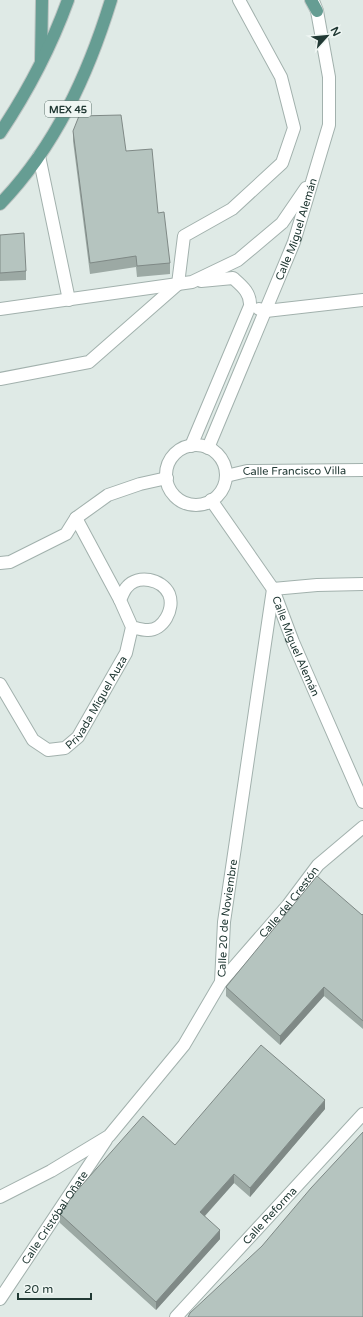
<svg xmlns="http://www.w3.org/2000/svg" width="363" height="1317" viewBox="0 0 363 1317" font-family="'Varela Round',sans-serif">
	<style>
		.lines { fill: none; stroke-linecap: round; stroke-linejoin: round }
		.minor-casing { stroke: #a2b1ad; stroke-width: 14 }
		.major-casing { stroke: #bcc4c2; stroke-width: 14 }
		.minor { stroke: #fff; stroke-width: 12 }
		.major { stroke: #669d93; stroke-width: 12 }
		.wall { fill: #9ca9a4 }
		.shaded-wall { fill: #7f8986 }
		.building { fill: #b5c4bf; stroke: #7f8986 }
		.labels { text-anchor: middle; stroke-width: 3; stroke-linejoin: round; paint-order: stroke }
		.shield { fill: #eff6f3; stroke: #5f726d; stroke-width: 1 }
		.shield-label { font-size: 10px; font-weight: bold; fill: #213934 }
		.street-label { font-size: 11px; fill: #213934; stroke: #eff6f3 }
	</style>
	<rect width="100%" height="100%" fill="#dfeae6"/>
	<g class="lines">
		<g class="minor-casing">
			<g id="minor">
				<path d="M39 156 69 300"/>
				<path d="M0 309 192 282 238 260 282 223 306 188"/>
				<path d="M259 309 266 311 363 300"/>
				<path d="M0 379 89 362 178 284 184 236 232 209 282 163 294 128 281 77 239 0"/>
				<circle cx="196" cy="475" r="30"/>
				<path d="M191 446 250 306C251 293 242 286 233 278L201 281"/>
				<path id="s1" d="M208 448 294 242 329 125V77L317 11 313 1"/>
				<path id="s2" d="M226 476 247 471 363 470"/>
				<path id="s3" d="M211 500 273 589 293 642 363 802"/>
				<path d="M76 518 120 600"/>
				<path d="M0 563 10 562 66 534 76 518 108 495 140 484 167 478"/>
				<path id="s4" d="M0 684 33 740 48 750 65 748 78 737 126 653 132 627 120 600C122 596 124 590 127 587 138 574 162 579 169 594 175 609 163 631 147 630 142 630 136 628 132 627"/>
				<path id="s5" d="M221 982 288 905 318 865 363 827"/>
				<path id="s6" d="M0 1197 51 1171 109 1136 184 1045 221 982 224 922 273 589 317 585 363 584"/>
				<path id="s7" d="M0 1299 106 1140"/>
				<path id="s8" d="M176 1317 363 1114"/>
			</g>
		</g>
		<g class="major-casing">
			<g id="major">
				<path d="M311 0 317 11"/>
				<path d="M41 61 42 0"/>
				<path d="M0 133C28 91 51 47 68 0"/>
				<path d="M0 204C55 147 88 75 111 0"/>
			</g>
		</g>
		<use href="#minor" class="minor"/>
		<use href="#major" class="major"/>
	</g>
	<g class="wall">
		<path d="M73 131 158 213 170 263V274L137 277 136 267 90 274 73 141Z"/>
		<path d="M0 235 26 271V280L0 281Z"/>
		<path d="M363 914V1029L324 996 280 1045 226 996V987Z"/>
		<path d="M325 1109 250 1197 234 1183 205 1216 220 1239 156 1310 60 1223V1214L175 1145Z"/>
	</g>
	<g class="shaded-wall">
		<path d="M324 987V996L280 1045V1036Z"/>
		<path d="M325 1100V1109L250 1197V1188Z"/>
		<path d="M234 1174V1183L200 1221V1212Z"/>
		<path d="M220 1230V1239L156 1310V1302Z"/>
	</g>
	<g class="building">
		<path d="M121 115 126 151 152 149 158 213 164 212 170 263 137 266 136 256 90 263 73 131 79 116Z"/>
		<path d="M24 233 26 271 0 273V235Z"/>
		<path d="M317 876 362 915 363 914V1021L324 987 280 1036 226 987Z"/>
		<path d="M261 1045 325 1100 250 1188 234 1174 200 1212 220 1230 156 1302 60 1214 74 1194 143 1116 175 1145Z"/>
		<path d="M363 1132V1317H188L190 1313 262 1246 311 1188Z"/>
	</g>
	<g class="labels">
		<rect class="shield" x="45" y="101" width="46" height="16" rx="3"/>
		<g class="shield-label">
			<text x="68" y="113">MEX 45</text>
		</g>
		<g class="street-label">
			<text dy="4" stroke="none"><textPath href="#s1" startOffset="236">Calle Miguel Alemán</textPath></text>
			<text dy="4" stroke="none"><textPath href="#s2" startOffset="69">Calle Francisco Villa</textPath></text>
			<text dy="4" stroke="none"><textPath href="#s3" startOffset="170">Calle Miguel Alemán</textPath></text>
			<text dy="4" stroke="none"><textPath href="#s4" startOffset="156">Privada Miguel Auza</textPath></text>
			<text dy="4" stroke="none"><textPath href="#s5" startOffset="105">Calle del Crestón</textPath></text>
			<text dy="4" stroke="none"><textPath href="#s6" startOffset="380">Calle 20 de Noviembre</textPath></text>
			<text dy="4" stroke="none"><textPath href="#s8" startOffset="138">Calle Reforma</textPath></text>
			<text dy="4" stroke="none"><textPath href="#s7" startOffset="98">Calle Cristóbal Oñate</textPath></text>
		</g>
	</g>
	<g transform="translate(327 36) rotate(63)" stroke="#eff6f3" stroke-width="3" paint-order="stroke">
	<path d="M0-3L7 15L0 10L-7 15Z" fill="#213934"/>
	<text y="-6" font-size="11" font-weight="bold" text-anchor="middle" fill="#213934">N</text>
	</g>
	<path d="M18 1293v6h73v-6" fill="none" stroke="#213934" stroke-width="2"/>
	<text x="24" y="1293" font-size="12" fill="#213934" stroke="#eff6f3" stroke-width="3" paint-order="stroke">20 m</text>
</svg>
